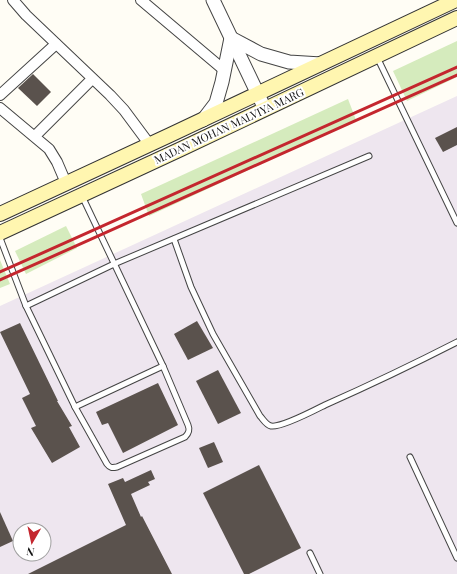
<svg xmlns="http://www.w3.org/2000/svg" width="457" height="574" viewBox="0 0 457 574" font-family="'Playfair Display',serif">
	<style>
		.industrial { fill: #eee6ef; fill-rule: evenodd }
		.green { fill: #d5ebbd }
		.building { fill: #5a524d }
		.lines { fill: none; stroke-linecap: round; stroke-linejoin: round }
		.service-casing { stroke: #444; stroke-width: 7 }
		.minor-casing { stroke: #444; stroke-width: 12 }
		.tertiary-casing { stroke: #444; stroke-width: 15 }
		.secondary-casing { stroke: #333; stroke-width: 16 }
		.service { stroke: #fff; stroke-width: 5 }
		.minor { stroke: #fff; stroke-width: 10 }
		.tertiary { stroke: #fff; stroke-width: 13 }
		.secondary { stroke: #fff6b0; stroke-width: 14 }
		.rail { stroke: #c4262e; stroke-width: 3 }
		.labels { text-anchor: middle; stroke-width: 4; stroke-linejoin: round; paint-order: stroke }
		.street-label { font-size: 11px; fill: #111; stroke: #fff }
	</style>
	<rect width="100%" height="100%" fill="#fffdf5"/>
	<path class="industrial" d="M457 96V574H0V306ZM20 530H44V554H20Z"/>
	<g class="green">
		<path d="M457 41V77L407 101 393 71Z"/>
		<path d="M348 99 356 120 149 216 141 194Z"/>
		<path d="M66 226 77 248 26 274 15 251Z"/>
		<path d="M0 260 10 284 0 288Z"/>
	</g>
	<g class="building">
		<path d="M33 74 51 92 37 106 18 88Z"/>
		<path d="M457 127V145L443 152 435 138Z"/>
		<path d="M197 321 213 348 188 360 174 334Z"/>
		<path d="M20 323 58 401H57L72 426 69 427 80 447 52 463 31 428 36 426 22 398 30 394 0 332Z"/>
		<path d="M218 370 241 413 218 424 196 381Z"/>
		<path d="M158 383 178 425 123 453 108 423 102 425 96 412Z"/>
		<path d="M214 442 223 462 208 468 199 448Z"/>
		<path d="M259 465 301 548 249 574H244L203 493Z"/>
		<path d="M151 470 155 479 148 482 150 485 131 494 141 517 142 516 172 574H28L126 525 108 484 123 478 125 482Z"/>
		<path d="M0 512 13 541 0 547Z"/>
	</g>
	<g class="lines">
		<g class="service-casing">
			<g id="service">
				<path d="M377 57 457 223"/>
				<path d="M0 238 26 306 75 407 163 366 82 196"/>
				<path d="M174 239 191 287 213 334 260 416C263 419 266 425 271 426 281 428 315 410 325 405 370 385 414 364 457 342"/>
				<path d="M26 306 114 264 369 156"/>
				<path d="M75 407 107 464C110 468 112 468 117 467L185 437C189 433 190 430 188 425L163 366"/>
				<path d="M410 457 457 558"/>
				<path d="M310 553 320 574"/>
			</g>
		</g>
		<g class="minor-casing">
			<g id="minor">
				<path d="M13 0 26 15 110 95 124 110 150 145"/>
				<path d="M141 0 224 70"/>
				<path d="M0 95 56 44"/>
				<path d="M0 108 49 149 57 162 66 183"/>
				<path d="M35 136 92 79"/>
			</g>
		</g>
		<g class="tertiary-casing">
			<g id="tertiary">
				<path d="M213 0 265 109"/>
				<path d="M203 120 216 103 222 82 231 38 261 54 289 62 321 64"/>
			</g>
		</g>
		<g class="secondary-casing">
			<g id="secondary">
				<path d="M0 214 170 135 456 0"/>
				<path d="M0 233 181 149 457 18"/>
			</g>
		</g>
		<use href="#service" class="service"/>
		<use href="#minor" class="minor"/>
		<use href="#tertiary" class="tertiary"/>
		<use href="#secondary" class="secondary"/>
		<g class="rail">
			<path d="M0 272 457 67"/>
			<path d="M0 280 457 75"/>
		</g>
	</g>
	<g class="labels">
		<g class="street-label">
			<text transform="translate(229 126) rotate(-25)" y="4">MADAN MOHAN MALVIYA MARG</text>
		</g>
	</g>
	<g transform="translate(32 542) rotate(189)"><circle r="19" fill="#ffffff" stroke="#a0a0a0"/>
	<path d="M0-3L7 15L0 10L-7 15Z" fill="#c4262e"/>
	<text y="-6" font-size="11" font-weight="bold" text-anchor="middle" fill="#111111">N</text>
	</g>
</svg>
